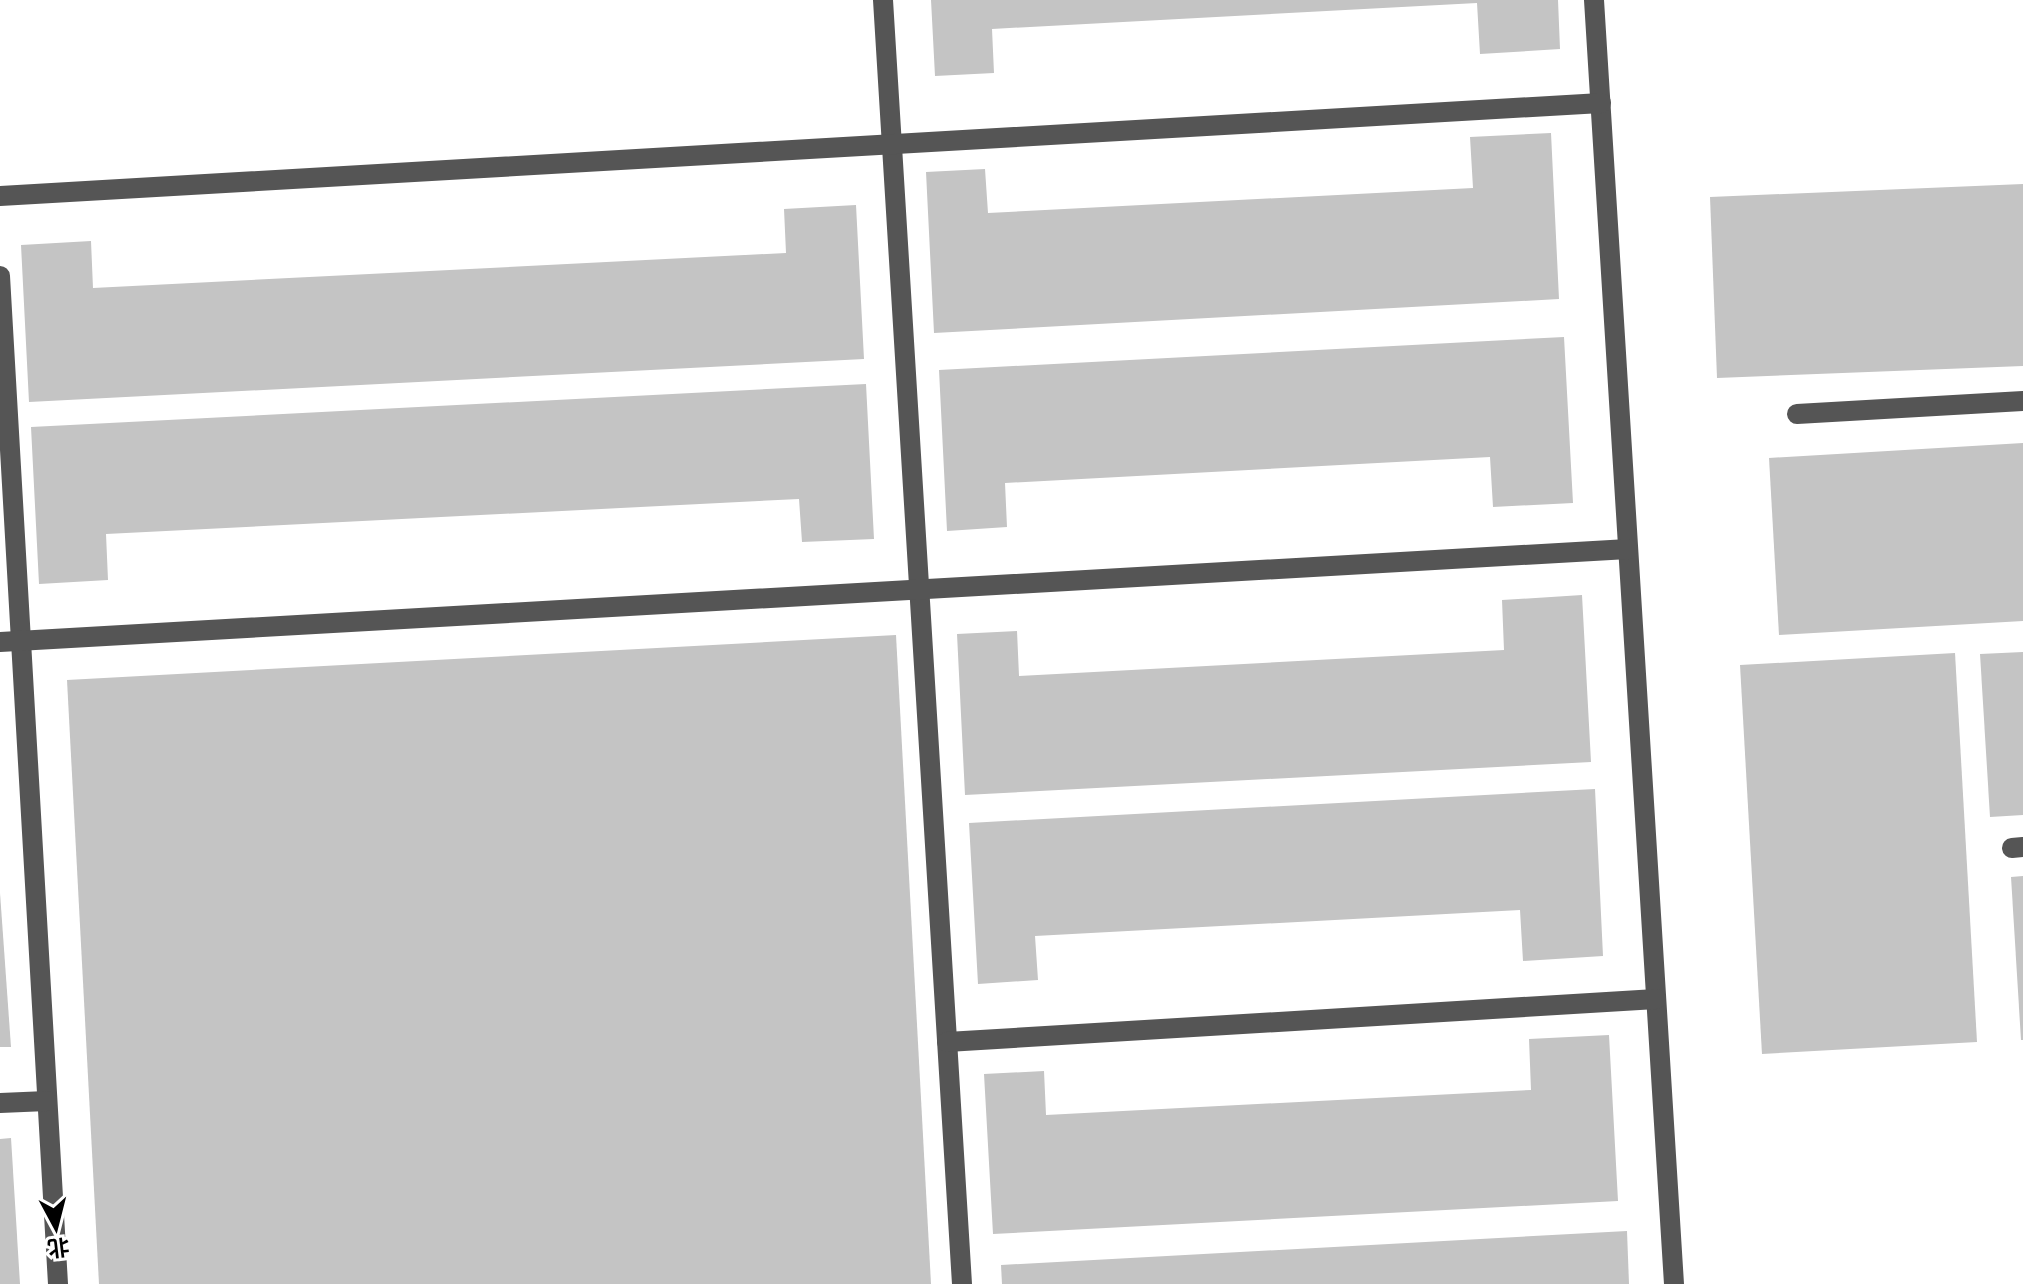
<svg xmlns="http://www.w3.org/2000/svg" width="2023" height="1284" viewBox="0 0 2023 1284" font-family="'Asap Condensed','Noto Sans SC',sans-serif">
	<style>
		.building { fill: #c4c4c4 }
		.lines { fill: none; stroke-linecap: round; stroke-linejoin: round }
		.minor { stroke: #555; stroke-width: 20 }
	</style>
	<rect width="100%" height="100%" fill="#fff"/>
	<g class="building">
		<path d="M931 0H1558L1560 49 1480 54 1477 3 992 29 994 73 935 76Z"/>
		<path d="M1551 133 1559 299 934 333 926 172 985 169 988 213 1473 188 1470 137Z"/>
		<path d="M2023 184V366L1717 378 1710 197Z"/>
		<path d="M856 205 864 359 29 402 21 245 91 241 93 288 786 253 784 209Z"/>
		<path d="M1564 337 1573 503 1493 507 1490 457 1005 483 1007 527 947 531 939 370Z"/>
		<path d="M866 384 874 539 802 542 799 499 106 534 108 580 39 584 31 427Z"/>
		<path d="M2023 443V621L1779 635 1769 458Z"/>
		<path d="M1582 595 1591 762 965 795 957 634 1017 631 1019 676 1504 650 1502 600Z"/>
		<path d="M896 635 931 1284H99L67 680Z"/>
		<path d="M2023 652V815L1990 817 1980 654Z"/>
		<path d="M1955 653 1977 1042 1762 1054 1740 665Z"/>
		<path d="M1595 789 1603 956 1523 961 1520 910 1035 936 1038 980 978 984 969 823Z"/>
		<path d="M2023 876V1040H2021L2011 877Z"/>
		<path d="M0 893 11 1047H0Z"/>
		<path d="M1609 1035 1618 1201 993 1234 984 1074 1044 1071 1046 1115 1531 1090 1529 1039Z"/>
		<path d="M11 1138 20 1284H0V1139Z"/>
		<path d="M1627 1231 1629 1284H1002L1001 1265Z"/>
	</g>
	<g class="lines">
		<g class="minor">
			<path d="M883 0 962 1284"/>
			<path d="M1594 0 1674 1284"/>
			<path d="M0 196 1601 103"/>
			<path d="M0 276 58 1284"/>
			<path d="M1797 414 2023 401"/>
			<path d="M0 642 1628 549"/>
			<path d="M2012 848 2023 847"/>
			<path d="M947 1042 1656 999"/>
			<path d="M0 1103 47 1101"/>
		</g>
	</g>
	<g transform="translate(56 1228) rotate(173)" stroke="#ffffff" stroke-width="6" paint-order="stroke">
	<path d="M0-6L14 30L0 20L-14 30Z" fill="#000000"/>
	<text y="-12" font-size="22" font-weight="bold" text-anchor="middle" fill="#000000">北</text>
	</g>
</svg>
